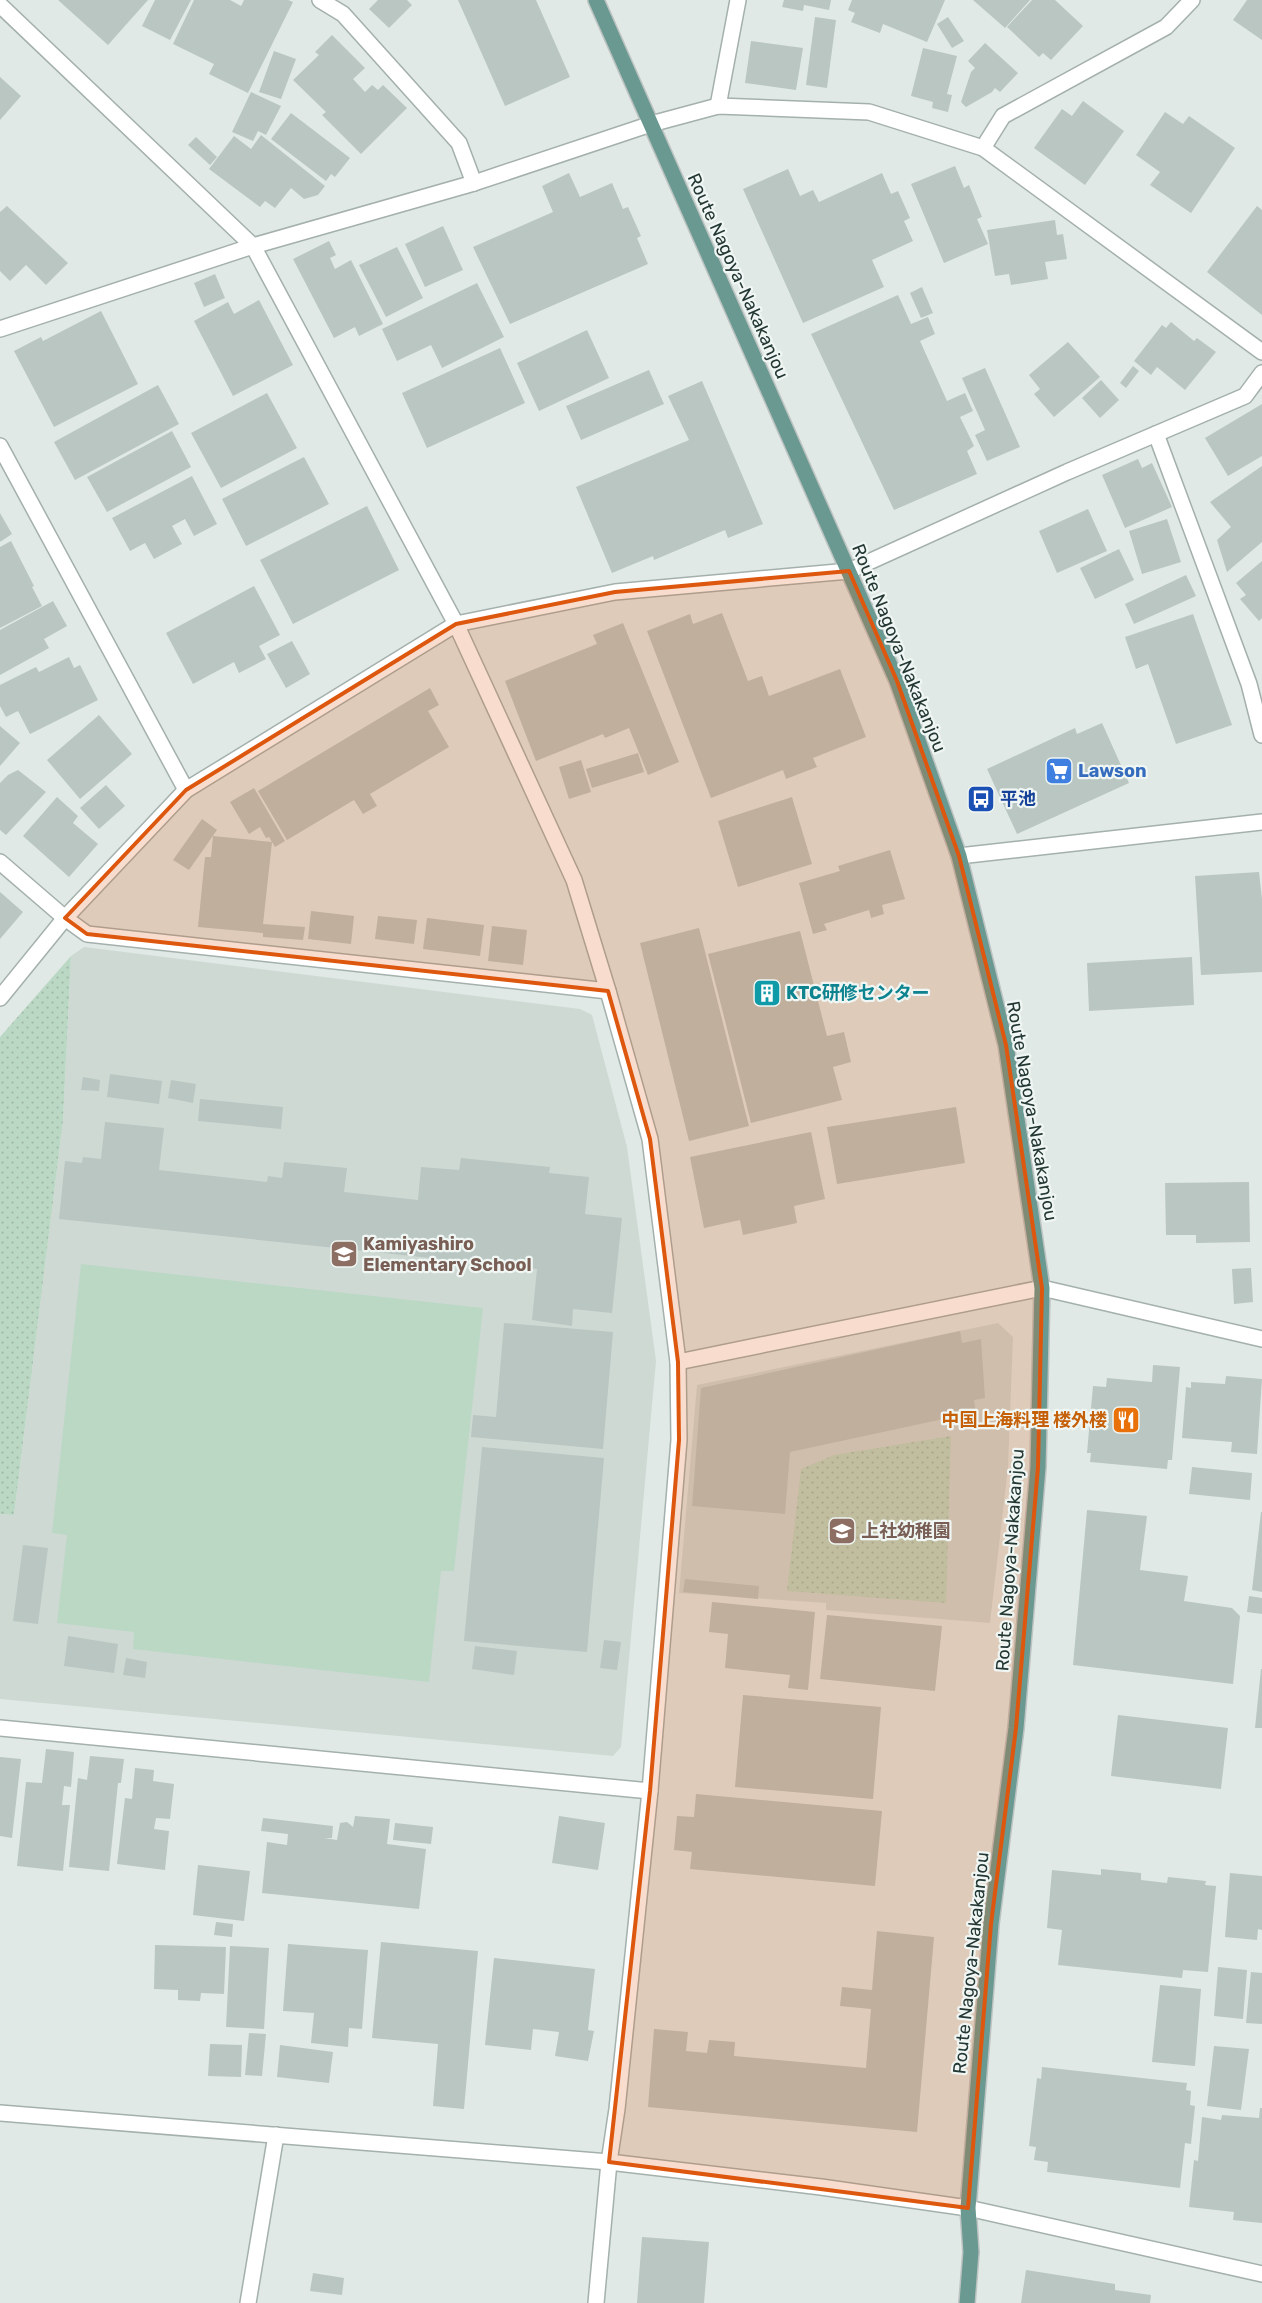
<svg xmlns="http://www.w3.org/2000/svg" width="1262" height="2303" viewBox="0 0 1262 2303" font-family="Rubik,'Noto Sans JP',sans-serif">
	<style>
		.built { fill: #ced9d4 }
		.green { fill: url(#green-dots) }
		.pitch { fill: #bbd8c4 }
		.building { fill: #b9c6c1 }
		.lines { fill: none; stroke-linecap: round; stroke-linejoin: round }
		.minor-casing { stroke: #a4b0ac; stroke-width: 18 }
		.tertiary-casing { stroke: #a4b0ac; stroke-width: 18 }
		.primary-casing { stroke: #bdc3c2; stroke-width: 18 }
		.minor { stroke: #fff; stroke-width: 15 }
		.tertiary { stroke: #fff; stroke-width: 15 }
		.primary { stroke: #699990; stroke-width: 15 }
		.marked { fill: #de570e; fill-opacity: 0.2; stroke: #de570e; stroke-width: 4; stroke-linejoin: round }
		.labels { text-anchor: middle; stroke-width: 4.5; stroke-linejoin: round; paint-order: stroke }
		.street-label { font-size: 18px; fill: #233733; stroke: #f0f6f3 }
		.shop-label { font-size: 18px; font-weight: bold; fill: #366cbe; stroke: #f0f6f3; text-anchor: start }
		.transit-label { font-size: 18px; font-weight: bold; fill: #164399; stroke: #f0f6f3; text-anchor: start }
		.culture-label { font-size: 18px; font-weight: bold; fill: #0d838f; stroke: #f0f6f3; text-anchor: start }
		.education-label { font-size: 18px; font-weight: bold; fill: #785e54; stroke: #f0f6f3; text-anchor: start }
		.food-label { font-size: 18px; font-weight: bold; fill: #c56008; stroke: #f0f6f3; text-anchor: end }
	</style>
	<defs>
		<pattern id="green-dots" width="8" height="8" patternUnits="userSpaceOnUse" patternTransform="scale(1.25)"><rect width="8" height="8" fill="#bbd8c4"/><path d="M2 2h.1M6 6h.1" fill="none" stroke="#a0baa9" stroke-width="1.8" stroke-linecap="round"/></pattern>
	</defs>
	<rect width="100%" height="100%" fill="#e0e9e5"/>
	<g class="built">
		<path d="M84 947 580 1009 592 1015 627 1147 656 1361 621 1747 613 1756 0 1699V1514L14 1515 63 1121 71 956Z"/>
		<path d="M998 1323 1013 1337 1008 1468 990 1623 826 1610V1603L679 1593 697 1385Z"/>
	</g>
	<g class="green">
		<path d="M71 956 63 1121 14 1515 0 1514V1037Z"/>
		<path d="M951 1436 946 1603 787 1591 801 1469 834 1455Z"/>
	</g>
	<path class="pitch" d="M81 1264 483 1308 454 1571H441L429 1682 133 1649 134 1632 57 1623 67 1535 52 1533Z"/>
	<g class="building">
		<path d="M58 0H148L108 45Z"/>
		<path d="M155 0H191L170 40 142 26Z"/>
		<path d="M194 0H230L241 6 244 0H288L293 2 248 93 209 74 214 64 173 44Z"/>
		<path d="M378 0H407L412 5 389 28 369 9Z"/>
		<path d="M458 0H536L570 77 505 106Z"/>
		<path d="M784 0H831L829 10 804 5 803 11 782 7Z"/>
		<path d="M852 0H945L927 42 883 24 880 33 851 22 855 13 848 10Z"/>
		<path d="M973 0H1030L1005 28Z"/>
		<path d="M1032 0H1055L1083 26 1051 60 1043 53 1039 57 1007 27Z"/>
		<path d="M1247 0H1262V40L1233 20Z"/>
		<path d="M815 17 836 20 827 88 806 85Z"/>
		<path d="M948 17 964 41 952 48 937 24Z"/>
		<path d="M332 35 365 68 353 79 365 92 372 85 378 90 383 85 407 108 361 154 322 115 326 112 293 80 319 55 315 52Z"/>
		<path d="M751 41 803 48 796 90 745 83Z"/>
		<path d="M985 43 1018 73 1000 92 995 88 992 92 966 107 961 102 971 72 975 68 968 61Z"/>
		<path d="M923 48 957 56 947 94 952 95 948 112 932 108 933 102 911 96Z"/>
		<path d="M274 51 296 59 281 99 259 92Z"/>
		<path d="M0 77 21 96 0 120Z"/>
		<path d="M251 92 281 106 266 135 258 131 253 141 232 132Z"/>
		<path d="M1083 101 1124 131 1085 185 1034 148 1062 109 1072 116Z"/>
		<path d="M1165 112 1183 124 1189 116 1235 148 1191 213 1150 185 1160 172 1136 155Z"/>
		<path d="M291 113 350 158 335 177 331 174 326 181 271 139Z"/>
		<path d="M261 135 325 186 318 195 304 199 291 188 275 208 265 201 260 207 209 169 234 136 251 149Z"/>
		<path d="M196 137 217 157 210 165 188 145Z"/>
		<path d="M955 166 964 188 969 185 982 217 977 219 988 244 944 263 911 184Z"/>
		<path d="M788 169 800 196 813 190 819 202 882 173 891 194 898 191 910 218 904 221 913 241 872 260 884 287 803 323 743 189Z"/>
		<path d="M569 173 580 197 612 183 623 209 628 207 641 236 637 238 648 264 510 324 473 247 553 212 542 186Z"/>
		<path d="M7 206 68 263 46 285 26 265 10 281 0 271V212Z"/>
		<path d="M1257 206 1262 210V315L1207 272Z"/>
		<path d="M1055 220 1057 235 1063 234 1067 259 1045 262 1048 279 1011 285 1009 274 995 276 987 230Z"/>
		<path d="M443 226 463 270 425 287 405 244Z"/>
		<path d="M329 241 336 255 330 258 335 269 351 260 383 324 359 336 355 327 334 338 293 259Z"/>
		<path d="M397 247 423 298 386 317 359 265Z"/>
		<path d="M215 274 225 298 204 307 194 283Z"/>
		<path d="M477 283 504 337 442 368 431 345 397 361 382 329Z"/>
		<path d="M922 287 933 313 921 318 910 293Z"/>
		<path d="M898 295 911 324 928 317 935 334 920 341 947 401 965 393 973 411 960 417 974 446 967 451 977 474 894 510 811 334Z"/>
		<path d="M259 300 293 365 233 396 194 321 228 302 234 314Z"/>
		<path d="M101 311 138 384 54 427 14 351 41 337 43 341Z"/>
		<path d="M1171 322 1194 341 1197 338 1216 352 1185 390 1157 367 1151 375 1134 361 1162 325 1166 328Z"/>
		<path d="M587 330 609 378 539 411 517 363Z"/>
		<path d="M1068 342 1100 377 1054 417 1034 394 1040 389 1029 375Z"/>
		<path d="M500 348 525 403 427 448 402 393Z"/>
		<path d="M1133 366 1139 371 1126 388 1120 383Z"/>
		<path d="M985 368 1020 447 987 461 975 435 985 430 962 378Z"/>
		<path d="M649 370 664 404 581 440 566 406Z"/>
		<path d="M1101 380 1119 400 1100 418 1082 398Z"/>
		<path d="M702 381 763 524 728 538 725 530 654 560 653 556 612 573 576 487 689 440 668 396Z"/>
		<path d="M158 385 179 424 75 480 54 442Z"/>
		<path d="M267 393 297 448 221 488 191 433Z"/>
		<path d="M1262 404V456L1228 476 1205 438Z"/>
		<path d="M172 431 191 467 107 512 87 477Z"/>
		<path d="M304 457 329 504 246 546 222 499Z"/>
		<path d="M1138 459 1142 468 1152 463 1172 507 1125 528 1102 475Z"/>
		<path d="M1262 466V542L1227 572 1217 540 1231 527 1210 502Z"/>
		<path d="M192 476 217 524 194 536 185 519 172 526 182 544 154 559 145 543 130 551 112 518Z"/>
		<path d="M367 506 399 570 293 624 260 560Z"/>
		<path d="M1088 509 1107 551 1057 573 1039 531Z"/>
		<path d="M0 513 12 534 0 542Z"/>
		<path d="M1167 519 1181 562 1142 574 1129 531Z"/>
		<path d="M11 541 34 586 32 587 42 606 0 628V547Z"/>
		<path d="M1119 549 1134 580 1095 599 1080 568Z"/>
		<path d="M1262 561V618L1259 621 1240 599 1246 595 1236 583Z"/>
		<path d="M1186 575 1196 596 1134 624 1125 604Z"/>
		<path d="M254 586 280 635 259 646 266 659 239 673 234 662 193 684 166 633Z"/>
		<path d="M53 601 67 626 44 639 49 648 0 675V630Z"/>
		<path d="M722 613 748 681 762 676 769 696 840 669 866 737 813 758 817 767 786 779 783 770 711 798 647 631 690 614 693 624Z"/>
		<path d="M1193 614 1232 725 1176 744 1148 664 1136 669 1125 637Z"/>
		<path d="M623 623 679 762 648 775 629 728 605 738 603 734 536 761 505 681 597 644 593 635Z"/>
		<path d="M292 641 310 674 286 688 267 654Z"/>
		<path d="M69 657 74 668 80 665 98 700 30 734 18 711 6 717 0 706V685L36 667 39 672Z"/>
		<path d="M430 688 439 705 428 711 449 747 370 794 377 806 363 814 354 800 287 840 258 791Z"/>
		<path d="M99 715 132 754 80 799 47 760Z"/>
		<path d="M1102 723 1129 783 1017 834 987 769 1075 728 1077 734Z"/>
		<path d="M0 726 20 743 0 766Z"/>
		<path d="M638 753 644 772 592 788 586 769Z"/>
		<path d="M581 760 591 792 569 799 559 767Z"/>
		<path d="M18 770 46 792 6 835 0 830V783L8 775Z"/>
		<path d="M106 785 125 806 99 829 80 808Z"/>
		<path d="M254 788 285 841 275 847 269 837 266 838 260 827 249 834 230 802Z"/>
		<path d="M57 797 78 816 73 823 98 844 69 877 23 836Z"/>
		<path d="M792 797 812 864 738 887 718 821Z"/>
		<path d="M202 819 217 830 189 870 173 860Z"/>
		<path d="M213 836 272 842 263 924 305 927 303 940 263 937V933L198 927 205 857H211Z"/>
		<path d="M890 850 905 899 882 905 884 914 871 918 869 910 824 924 827 930 813 934 799 883 840 871 838 866Z"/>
		<path d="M1259 872 1262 899V972L1201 975 1195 876Z"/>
		<path d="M0 892 23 912 0 939Z"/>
		<path d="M311 911 354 916 351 944 308 939Z"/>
		<path d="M378 916 417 920 414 944 375 939Z"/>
		<path d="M427 918 484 925 480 956 423 949Z"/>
		<path d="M492 926 527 930 523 965 488 961Z"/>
		<path d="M699 928 749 1126 689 1141 640 943Z"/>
		<path d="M800 931 827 1036 844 1032 851 1062 833 1067 842 1100 751 1123 708 954Z"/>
		<path d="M1192 957 1194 1005 1089 1011 1087 963Z"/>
		<path d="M110 1074 162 1081 159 1104 107 1097Z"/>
		<path d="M83 1077 100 1080 99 1091 81 1090Z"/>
		<path d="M171 1080 196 1084 193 1103 168 1098Z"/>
		<path d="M200 1099 283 1107 281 1129 198 1121Z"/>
		<path d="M956 1107 965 1163 837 1184 827 1127Z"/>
		<path d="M105 1122 164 1128 159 1170 267 1182 268 1176 282 1178 284 1162 347 1168 344 1192 418 1200 421 1167 459 1170 461 1158 550 1167 549 1173 589 1177 585 1214 622 1218 612 1313 573 1309 572 1326 532 1320 537 1269 59 1219 65 1161 82 1163 83 1157 101 1159Z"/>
		<path d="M811 1132 825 1199 794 1206 797 1223 743 1235 740 1220 704 1228 690 1157Z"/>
		<path d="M1249 1182 1250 1242 1196 1243V1235H1166L1165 1183Z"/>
		<path d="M1251 1268 1253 1302 1234 1304 1232 1269Z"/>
		<path d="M504 1323 613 1332 603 1449 471 1437 473 1415 496 1417Z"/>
		<path d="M960 1331 962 1343 981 1339 985 1398 974 1400 976 1412 790 1452 785 1514 692 1506 701 1388Z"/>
		<path d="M1153 1365 1180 1367 1172 1460H1168L1167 1469 1090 1462 1091 1453H1087L1093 1386 1106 1387 1107 1378 1152 1382Z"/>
		<path d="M1226 1376 1262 1379 1257 1454 1231 1452 1232 1442 1182 1438 1186 1387 1191 1388V1382L1225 1384Z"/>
		<path d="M482 1447 604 1458 587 1652 464 1641Z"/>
		<path d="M1192 1467 1252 1473 1250 1500 1189 1494Z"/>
		<path d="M1087 1510 1147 1516 1140 1570 1188 1576 1184 1601 1232 1608 1240 1616 1233 1684 1073 1665Z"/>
		<path d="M1261 1512H1262V1592L1252 1590Z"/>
		<path d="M23 1545 48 1548 38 1624 13 1621Z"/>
		<path d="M685 1579 759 1586 758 1599 683 1592Z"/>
		<path d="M1249 1596 1262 1598V1614L1247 1612Z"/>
		<path d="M712 1602 815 1612 808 1690 788 1688 790 1675 725 1668 728 1634 709 1632Z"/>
		<path d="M827 1615 942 1626 935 1691 820 1679Z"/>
		<path d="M68 1636 118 1644 114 1673 64 1666Z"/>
		<path d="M604 1640 621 1642 617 1670 600 1668Z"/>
		<path d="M475 1646 517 1651 514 1675 472 1669Z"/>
		<path d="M126 1658 147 1662 145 1678 123 1675Z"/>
		<path d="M1261 1669H1262V1728H1255Z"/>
		<path d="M743 1695 881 1707 873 1799 735 1787Z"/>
		<path d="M1118 1715 1228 1728 1221 1789 1111 1776Z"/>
		<path d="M46 1749 74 1752 71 1787 64 1786 62 1805H70L63 1871 17 1866 26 1782 42 1783Z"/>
		<path d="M90 1756 124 1759 121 1783H118L109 1871 69 1867 78 1778 87 1780Z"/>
		<path d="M0 1757 21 1759 12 1838 0 1836Z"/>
		<path d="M135 1768 154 1770 153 1781 174 1784 170 1819 156 1818 154 1829 169 1831 165 1870 117 1864 125 1798 132 1799Z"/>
		<path d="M696 1794 882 1811 875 1886 690 1869 692 1852 674 1850 677 1816 694 1817Z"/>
		<path d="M355 1816 390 1819 387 1844 426 1849 419 1909 262 1893 267 1842 287 1845 288 1834 261 1831 263 1818 333 1826 332 1838H324L337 1840 340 1823 347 1822 353 1827Z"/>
		<path d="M559 1816 605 1823 598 1870 552 1863Z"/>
		<path d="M395 1823 433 1827 431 1844 393 1840Z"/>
		<path d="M198 1865 250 1871 244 1921 193 1915Z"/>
		<path d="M1101 1869 1141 1873V1880L1167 1883 1168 1877 1206 1881 1205 1885 1216 1886 1208 1972 1183 1970 1182 1978 1058 1965 1062 1930 1047 1928 1052 1870 1101 1875Z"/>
		<path d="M1230 1873 1262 1876V1930L1258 1929 1257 1940 1225 1937Z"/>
		<path d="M216 1922 233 1924 232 1937 214 1935Z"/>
		<path d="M877 1931 934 1937 917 2132 648 2107 654 2029 688 2032 686 2051 707 2053 709 2040 735 2042 734 2056 866 2068 871 2009 840 2006 842 1987 872 1990Z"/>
		<path d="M381 1942 478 1951 464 2109 433 2106 438 2044 372 2038Z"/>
		<path d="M288 1944 368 1950 362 2029 349 2028 348 2047 311 2043 314 2013 283 2011Z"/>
		<path d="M155 1945 226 1947 224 1994 201 1993 200 2001 178 2000V1990L154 1989Z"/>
		<path d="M230 1946 269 1948 264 2029 226 2027Z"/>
		<path d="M494 1958 595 1969 588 2030 594 2031 588 2061 555 2056 559 2032 533 2029 531 2050 485 2045Z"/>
		<path d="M1218 1967 1247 1970 1243 2019 1214 2016Z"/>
		<path d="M1251 1972 1262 1973V2024L1246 2023Z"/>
		<path d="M1160 1985 1201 1989 1195 2066 1152 2062Z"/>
		<path d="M249 2033 266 2034 262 2076 245 2075Z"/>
		<path d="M210 2044 242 2045 241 2077 208 2076Z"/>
		<path d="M280 2045 333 2052 329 2083 277 2077Z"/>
		<path d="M1214 2046 1249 2049 1241 2110 1207 2106Z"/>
		<path d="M1042 2067 1187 2083 1186 2090 1191 2091 1190 2105 1195 2106 1191 2144 1185 2143 1180 2188 1047 2172 1048 2162 1034 2160 1036 2147 1029 2146 1037 2078 1041 2079Z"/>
		<path d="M1260 2108H1262V2223L1233 2220 1234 2212 1189 2207 1194 2160 1198 2161 1202 2117 1221 2120 1222 2115 1259 2118Z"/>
		<path d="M642 2237 709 2242 704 2303H637Z"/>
		<path d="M1026 2270 1115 2284V2290L1151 2295 1150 2303H1021Z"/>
		<path d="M313 2273 344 2278 342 2295 310 2291Z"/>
	</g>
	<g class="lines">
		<g class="minor-casing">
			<g id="minor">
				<path d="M320 0 343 14 459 143 474 183"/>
				<path d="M0 5 253 246 456 624 615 592 849 571 1067 472 1245 396 1262 373"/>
				<path d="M718 106 738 0"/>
				<path d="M983 148 1003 116 1166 27 1192 0"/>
				<path d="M0 329 253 246 474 183 651 124 718 106 869 112 983 148 1262 352"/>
				<path d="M1156 434 1249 684 1262 735"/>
				<path d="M0 446 186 790"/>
				<path d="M959 856 1262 822"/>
				<path d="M0 862 65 918 87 934 608 991"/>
				<path d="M0 998 65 918 186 790 456 624 574 880 608 991 650 1139 678 1362 679 1440 650 1791 617 2109 609 2162 596 2303"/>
				<path d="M678 1362 1042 1288 1262 1339"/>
				<path d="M0 1728 650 1791"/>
				<path d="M968 2208 1262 2274"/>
				<path d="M248 2303 276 2135"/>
			</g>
		</g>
		<g class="tertiary-casing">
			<path id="tertiary" d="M0 2113 609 2162 821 2187 968 2208"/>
		</g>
		<g class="primary-casing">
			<path id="primary" d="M596 0 897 681 959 856 1006 1045 1042 1288 1038 1467 1016 1728 991 1924 968 2208 971 2252 967 2303"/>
		</g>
		<use href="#minor" class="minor"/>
		<use href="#tertiary" class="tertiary"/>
		<use href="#primary" class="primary"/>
	</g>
	<path class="marked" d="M849 571 897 681 959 856 1006 1045 1042 1288 1038 1467 1016 1728 991 1924 968 2208 609 2162 650 1791 679 1440 678 1362 650 1139 608 991 87 934 65 918 186 790 456 624 615 592Z"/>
	<defs>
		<g id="supermarket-square" transform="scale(1.4375)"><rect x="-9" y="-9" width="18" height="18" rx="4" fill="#3f7fe0" stroke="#f0f6f3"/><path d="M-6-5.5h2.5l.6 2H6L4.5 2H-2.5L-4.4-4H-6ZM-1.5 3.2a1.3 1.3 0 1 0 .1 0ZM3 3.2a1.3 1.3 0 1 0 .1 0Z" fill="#fff"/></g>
		<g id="bus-square" transform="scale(1.4375)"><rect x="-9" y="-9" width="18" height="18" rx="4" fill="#1a4fb4" stroke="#f0f6f3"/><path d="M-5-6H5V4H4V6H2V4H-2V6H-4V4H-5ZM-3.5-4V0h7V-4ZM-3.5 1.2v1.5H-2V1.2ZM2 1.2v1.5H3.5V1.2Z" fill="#fff"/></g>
		<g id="building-square" transform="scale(1.4375)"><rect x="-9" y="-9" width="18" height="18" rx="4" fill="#0f9aa8" stroke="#f0f6f3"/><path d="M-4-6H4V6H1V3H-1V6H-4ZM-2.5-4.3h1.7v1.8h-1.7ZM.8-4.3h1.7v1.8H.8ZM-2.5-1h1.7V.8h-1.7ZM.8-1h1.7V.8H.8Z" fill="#fff"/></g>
		<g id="school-square" transform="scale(1.4375)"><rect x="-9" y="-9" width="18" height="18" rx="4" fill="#8d6e63" stroke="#f0f6f3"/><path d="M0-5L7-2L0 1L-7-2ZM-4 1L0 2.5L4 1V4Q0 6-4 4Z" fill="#fff"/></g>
		<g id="restaurant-square" transform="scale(1.4375)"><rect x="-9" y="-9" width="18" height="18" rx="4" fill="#e8710a" stroke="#f0f6f3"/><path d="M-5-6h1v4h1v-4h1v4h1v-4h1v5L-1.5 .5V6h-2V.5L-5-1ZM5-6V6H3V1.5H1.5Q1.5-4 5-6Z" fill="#fff"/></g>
	</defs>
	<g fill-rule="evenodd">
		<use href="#supermarket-square" x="1059" y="771"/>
		<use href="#bus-square" x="981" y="799"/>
		<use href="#building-square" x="767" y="993"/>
		<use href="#school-square" x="344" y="1254"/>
		<use href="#restaurant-square" x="1126" y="1420"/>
		<use href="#school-square" x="842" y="1531"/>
	</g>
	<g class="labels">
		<g class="street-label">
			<text transform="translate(738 276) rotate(66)" y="6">Route Nagoya-Nakakanjou</text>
			<text transform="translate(899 648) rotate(68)" y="6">Route Nagoya-Nakakanjou</text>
			<text transform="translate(1032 1111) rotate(80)" y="6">Route Nagoya-Nakakanjou</text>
			<text transform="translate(1010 1560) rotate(-86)" y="6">Route Nagoya-Nakakanjou</text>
			<text transform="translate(971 1963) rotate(-84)" y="6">Route Nagoya-Nakakanjou</text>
		</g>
		<g class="shop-label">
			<text x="1078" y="777">Lawson</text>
		</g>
		<g class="transit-label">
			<text x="1000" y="805">平池</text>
		</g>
		<g class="culture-label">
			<text x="786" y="999">KTC研修センター</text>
		</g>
		<g class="education-label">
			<text x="363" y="1250">Kamiyashiro<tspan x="363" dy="21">Elementary School</tspan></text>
			<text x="861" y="1537">上社幼稚園</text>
		</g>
		<g class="food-label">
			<text x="1107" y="1426">中国上海料理 楼外楼</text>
		</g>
	</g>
</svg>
